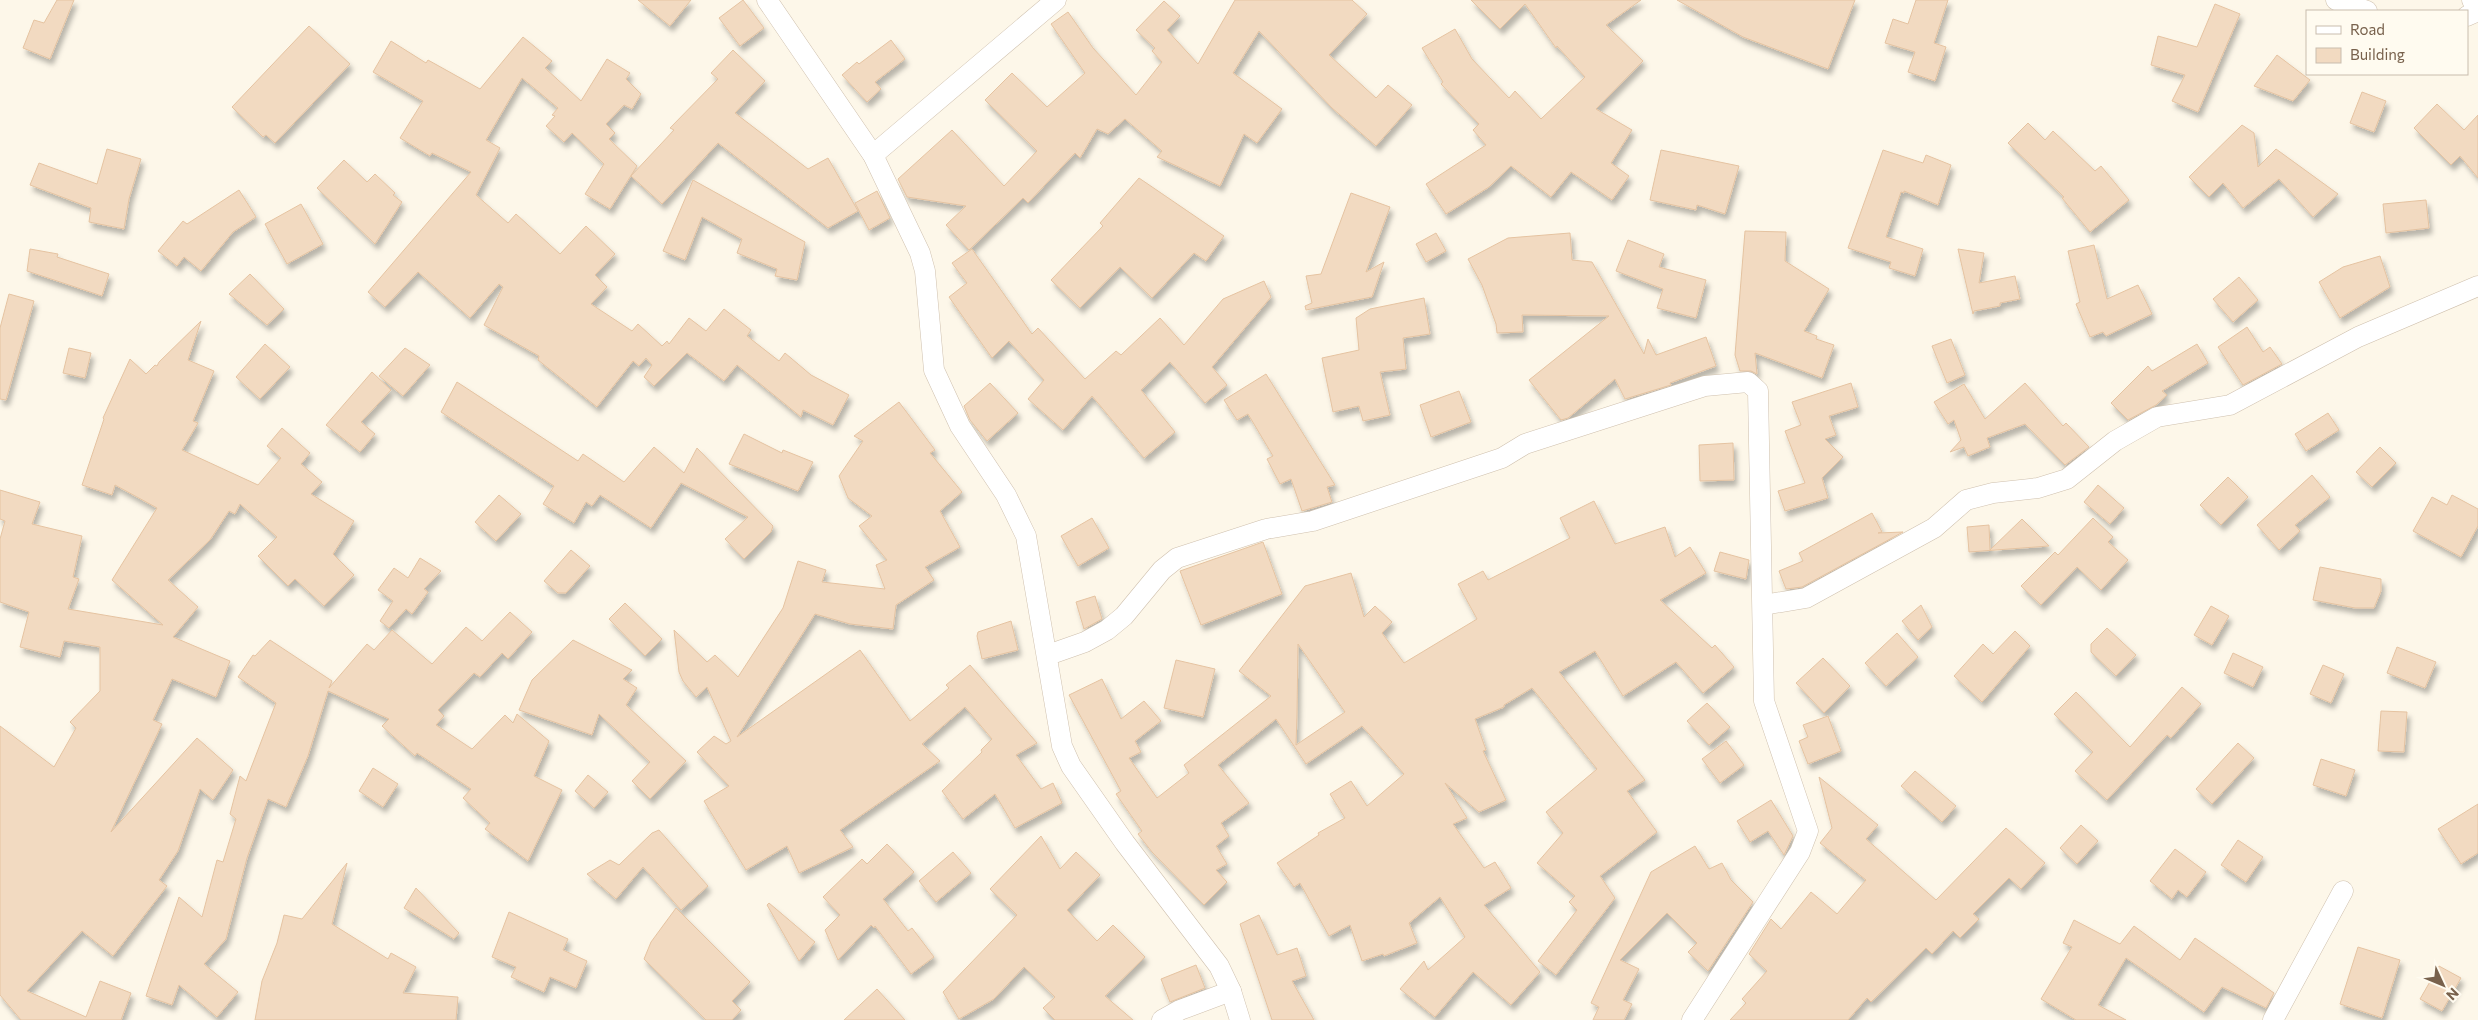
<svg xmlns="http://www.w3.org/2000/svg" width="2478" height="1020" viewBox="0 0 2478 1020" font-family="Commissioner,sans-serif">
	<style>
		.building { fill: #f2dac1; stroke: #e5c3a1; fill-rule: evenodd; filter: url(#shadow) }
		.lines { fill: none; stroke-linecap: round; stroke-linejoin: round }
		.minor-casing { stroke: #cfc0ae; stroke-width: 21 }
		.minor { stroke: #fff; stroke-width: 20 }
	</style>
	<defs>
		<filter id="shadow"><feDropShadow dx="3" dy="5.5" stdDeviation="2.5" flood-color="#0004"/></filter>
	</defs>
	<rect width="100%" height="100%" fill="#fdf7e9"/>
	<g class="building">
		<path d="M57 0H74L50 59 23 48 34 20 44 23Z"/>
		<path d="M638 0H691L670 26Z"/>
		<path d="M743 0 764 28 740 46 719 18Z"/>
		<path d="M1235 0H1352L1367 14 1329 55 1376 98 1388 85 1412 105 1376 146 1332 108 1259 31 1233 73 1282 109 1257 143 1244 134 1220 186 1157 157 1162 151 1125 119 1108 134 1097 129 1080 158 1075 153 1028 203 1023 198 969 250 946 225 966 206 907 197 898 179 952 130 1004 186 1037 151 985 100 1012 73 1047 107 1085 73 1051 24 1068 12 1093 48 1136 95 1162 62 1152 51 1155 48 1136 30 1164 1 1180 16 1167 30 1198 64Z"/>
		<path d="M1471 0H1641L1606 25 1643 61 1596 109 1632 130 1611 163 1629 176 1612 200 1571 172 1551 197 1511 166 1489 187 1446 214 1426 184 1486 145 1473 130 1479 124 1441 84 1443 82 1422 48 1455 29 1472 59 1509 98 1515 91 1541 119 1585 77 1557 46 1556 48 1525 4 1500 29Z"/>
		<path d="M1677 0H1855L1828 69 1743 37Z"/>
		<path d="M1916 0H1948L1934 43 1946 47 1935 81 1908 72 1915 52 1885 43 1893 19 1908 24Z"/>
		<path d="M2215 4 2240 14 2198 112 2172 101 2185 75 2151 65 2158 36 2197 47Z"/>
		<path d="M309 26 350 64 275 143 266 135 263 137 232 107Z"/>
		<path d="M523 37 552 61 545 68 581 101 607 59 630 73 626 79 641 94 632 109 624 105 606 124 615 133 609 139 637 166 610 209 585 194 604 164 572 133 564 142 546 126 555 116 552 115 558 108 522 78 486 140 500 148 476 195 508 223 516 214 560 254 586 226 615 254 595 275 607 287 591 304 632 331 638 324 662 346 667 341 669 344 689 318 706 331 724 309 751 330 747 336 779 361 785 353 811 375 849 395 833 425 803 410 801 417 737 365 724 381 687 353 654 386 644 377 652 365 646 358 639 366 633 361 597 407 538 360 539 356 484 325 503 287 499 284 470 318 418 272 385 307 368 292 471 172 432 153 430 156 400 138 423 101 373 72 391 41 426 63 428 60 480 89Z"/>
		<path d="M891 40 905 59 875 82 881 89 867 102 842 75 857 62 859 64Z"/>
		<path d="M733 50 765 81 735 113 808 169 828 158 858 211 828 228 718 143 662 204 631 176 674 130 670 128 718 79 711 73Z"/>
		<path d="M2277 55 2310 80 2293 101 2254 86Z"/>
		<path d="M2362 92 2386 101 2374 132 2350 123Z"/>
		<path d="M2437 104 2464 130 2478 115V178L2460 156 2451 165 2414 128Z"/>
		<path d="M2028 123 2045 140 2053 131 2095 171 2101 166 2129 200 2090 232 2062 198 2064 197 2008 143Z"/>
		<path d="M2242 125 2254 133 2258 167 2276 149 2338 194 2313 217 2279 179 2243 208 2223 183 2209 197 2189 177Z"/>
		<path d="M107 149 141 159 129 199 124 229 89 222 91 208 30 185 39 163 97 184Z"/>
		<path d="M1661 150 1739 166 1725 214 1697 205 1696 210 1650 200Z"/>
		<path d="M1883 150 1923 163 1926 155 1951 165 1938 205 1904 191V193L1901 192 1886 237 1923 249 1915 276 1889 268 1891 262 1848 248Z"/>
		<path d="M344 160 367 182 375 174 395 193 393 195 402 202 375 244 317 188Z"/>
		<path d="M1139 178 1224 236 1206 261 1194 253 1152 298 1120 267 1080 308 1051 280 1103 226 1100 223Z"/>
		<path d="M693 180 805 242 797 280 775 276 777 269 737 253 742 239 702 217 685 260 663 251Z"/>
		<path d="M239 190 256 217 233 232 201 271 184 257 177 266 158 251 183 221 187 224Z"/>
		<path d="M877 191 890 218 869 230 855 203Z"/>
		<path d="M1351 193 1390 207 1366 272 1384 262 1372 297 1306 310 1305 306 1312 303 1306 276 1321 274Z"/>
		<path d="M2426 200 2429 228 2386 233 2383 204Z"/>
		<path d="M301 204 323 244 287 264 265 224Z"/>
		<path d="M1745 231 1786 232 1785 261 1829 289 1804 331 1817 336 1816 339 1834 345 1822 378 1755 353 1757 374 1751 371H1740L1735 355Z"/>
		<path d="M1436 233 1446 251 1426 262 1416 244Z"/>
		<path d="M1570 233 1572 260 1592 262 1644 354 1648 339 1656 355 1706 337 1716 366 1670 383 1671 385 1625 399 1615 379 1568 418 1561 420 1529 380 1609 316 1522 315 1523 332 1497 333 1496 324 1482 285 1468 259 1508 238Z"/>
		<path d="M1628 240 1664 254 1659 267 1706 280 1696 318 1657 308 1663 289 1616 271Z"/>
		<path d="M2094 245 2107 299 2138 285 2152 314 2106 336 2103 332 2090 337 2076 304 2080 302 2068 251Z"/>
		<path d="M30 249 58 254 57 257 109 274 102 296 27 271Z"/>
		<path d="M972 249 1032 334 1038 328 1085 379 1116 351 1121 355 1160 318 1184 345 1223 299 1264 281 1271 297 1212 367 1227 385 1205 403 1170 362 1141 390 1175 432 1144 458 1092 396 1063 430 1028 399 1044 380 1009 341 992 358 949 297 967 283 952 263Z"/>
		<path d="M1958 249 1984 253 1979 283 2015 276 2020 299 2000 303V306L1974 311 1973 314Z"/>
		<path d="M2380 256 2390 287 2340 318 2319 282 2343 267Z"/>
		<path d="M250 274 284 309 267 325 229 294Z"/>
		<path d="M2239 277 2258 300 2233 322 2213 299Z"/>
		<path d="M9 294 34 301 6 400 0 399V328Z"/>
		<path d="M1424 298 1430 334 1403 338 1406 369 1380 372 1390 415 1363 421 1359 406 1333 412 1322 358 1359 350 1356 318 1370 309Z"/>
		<path d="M201 321 188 360 214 371 193 421 198 423 182 450 258 485 281 458 267 446 282 428 310 453 301 464 322 482 311 494 354 521 333 554 354 575 324 606 295 579 288 586 258 556 277 537 240 504 235 514 229 511 210 540 168 580 198 607 173 637 230 661 216 697 172 679 153 720 162 724 111 832 197 738 233 770 213 800 200 789 178 851 159 880 167 886 113 956 82 931 27 991 86 1017 100 981 131 993 121 1020H21L0 995V726L54 767 76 728 70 722 100 691V647L64 641 60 657 20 647 29 612 0 602V539L5 521 0 519V490L40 502 32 524 82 536 73 577 79 579 68 609 163 625 112 580 157 508 115 485 112 495 82 485 104 419 103 418 130 359 146 374 155 365 157 366 159 362Z"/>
		<path d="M2247 327 2263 352 2270 347 2282 364 2243 385 2218 347Z"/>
		<path d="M1951 339 1965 375 1947 383 1932 346Z"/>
		<path d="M265 344 290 367 260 399 236 377Z"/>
		<path d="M2197 344 2208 363 2162 391 2167 395 2156 405 2128 420 2111 403 2148 366 2152 371Z"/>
		<path d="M69 348 91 353 85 378 63 373Z"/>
		<path d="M405 348 430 365 403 396 379 376Z"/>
		<path d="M372 372 391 390 361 422 375 434 360 452 326 425Z"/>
		<path d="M1266 374 1335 485 1327 487 1332 502 1302 511 1291 479 1280 484 1267 459 1273 456 1248 414 1237 420 1224 400Z"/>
		<path d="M457 382 578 461 583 454 624 482 654 447 684 473 697 448 773 526 771 532 744 559 725 539 748 517 681 483 651 528 600 495 592 506 586 502 574 523 543 504 554 486 441 412Z"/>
		<path d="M990 383 1018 413 987 441 970 420 964 406Z"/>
		<path d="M1851 383 1858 407 1829 416 1836 435 1825 439 1843 457 1822 478 1828 498 1785 511 1778 491 1805 483 1785 431 1801 425 1792 402Z"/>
		<path d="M2025 383 2063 426 2066 423 2089 447 2065 465 2025 424 1987 438 1990 447 1968 456 1964 447 1950 452 1961 440 1954 420 1948 424 1934 402 1964 384 1985 419Z"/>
		<path d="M1459 391 1471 422 1431 437 1420 405Z"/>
		<path d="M899 402 935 450 930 453 962 492 940 511 960 547 925 567 934 580 896 605 893 629 850 624 815 614 737 737 860 650 910 721 949 688 946 685 970 665 1037 743 1016 755 1041 789 1053 783 1062 803 1015 828 995 794 963 819 942 791 982 752 981 750 992 739 965 707 922 744 940 761 840 830 853 847 799 873 787 846 746 870 704 801 729 786 697 752 714 736 726 744 731 741 707 687 696 697 683 681 679 672 674 630 707 662 715 655 738 677 783 608 798 561 826 570 822 582 885 589 876 565 887 560 859 526 872 516 848 498 839 476 863 441 854 436Z"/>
		<path d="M2328 413 2339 430 2306 451 2295 434Z"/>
		<path d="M744 434 782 453 783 450 813 462 798 491 729 464Z"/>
		<path d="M1733 443 1734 480 1700 481 1699 445Z"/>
		<path d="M2380 447 2396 463 2372 487 2356 472Z"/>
		<path d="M2312 475 2330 497 2295 525 2300 531 2279 550 2257 525Z"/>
		<path d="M2228 477 2248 497 2221 525 2200 505Z"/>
		<path d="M2098 485 2124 508 2110 524 2084 502Z"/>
		<path d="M499 495 521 514 496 541 475 522Z"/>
		<path d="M2452 495 2478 509V526L2461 557 2413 531 2432 497 2447 505Z"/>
		<path d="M1594 501 1615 544 1665 527 1675 557 1690 547 1706 573 1660 600 1712 648 1715 645 1734 667 1703 693 1676 662 1623 696 1595 651 1559 672 1645 780 1627 791 1657 832 1600 876 1615 898 1556 975 1538 961 1577 910 1569 902 1575 896 1537 863 1563 833 1546 812 1597 769 1532 688 1504 705V707L1475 719 1486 750 1483 751 1506 800 1479 812 1445 783 1467 818 1453 824 1484 868 1495 862 1511 888 1484 905 1540 972 1511 1005 1473 972 1435 1017 1400 989 1424 961 1428 970 1465 937 1440 897 1409 923 1417 943 1384 956 1383 954 1362 961 1350 925 1329 936 1300 883 1294 887 1277 863 1319 835 1318 833 1345 818 1330 794 1351 781 1367 806 1404 774 1362 726 1306 764 1276 719 1218 765 1249 803 1221 823 1229 836 1216 846 1227 864 1216 870 1227 882 1204 905 1152 852 1138 834 1142 831 1116 794 1121 791 1069 695 1102 679 1121 719 1144 701 1161 721 1135 741 1141 752 1129 758 1157 798 1189 773 1184 765 1271 696 1239 671 1305 586 1351 573 1364 617 1375 606 1392 622 1382 633 1404 663 1477 619 1458 584 1483 571 1488 580 1570 538 1560 518ZM1298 644 1345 712 1296 745 1297 715Z"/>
		<path d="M1872 513 1882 532 1878 533 1903 532 1802 587 1786 589 1779 571 1803 561 1799 553Z"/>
		<path d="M1092 518 1109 548 1078 566 1061 536Z"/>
		<path d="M2093 518 2113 537 2108 542 2128 560 2101 590 2077 567 2041 605 2021 586 2055 552 2058 555Z"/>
		<path d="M2022 519 2049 546 1969 552 1967 527 1989 525 1990 550Z"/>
		<path d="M1263 542 1282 594 1201 625 1180 571Z"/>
		<path d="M571 550 590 566 566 593H558L544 581Z"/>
		<path d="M1720 552 1749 560 1746 579 1714 571Z"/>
		<path d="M420 558 441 571 424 589 428 592 412 614 406 609 389 628 380 621 393 601 378 590 394 568 408 578Z"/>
		<path d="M2320 567 2381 579V591L2374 608H2355L2313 600Z"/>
		<path d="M1095 596 1102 619 1084 629 1076 602Z"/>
		<path d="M625 603 662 639 645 656 609 619Z"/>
		<path d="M1921 605 1932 627 1918 640 1902 621Z"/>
		<path d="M2211 606 2229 616 2212 645 2194 635Z"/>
		<path d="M510 612 532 632 508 659 502 653 480 677 474 673 438 710 444 716 436 725 472 749 505 715 513 723 517 714 549 741 534 776 562 790 528 861 485 829 490 823 463 798 471 789 417 753 415 756 382 726 389 719 328 691 308 756 286 807 268 799 247 858 226 939 204 964 238 992 217 1017 179 985 172 1005 146 996 179 897 202 917 217 860 223 862 236 819 230 814 240 776 246 781 276 703 238 677 253 655 255 656 270 640 332 681 329 688 367 644 374 650 392 630 432 664 466 627 482 641Z"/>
		<path d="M1011 621 1018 650 982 659 977 636 978 632Z"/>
		<path d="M2107 628 2136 655 2116 676 2091 652V644Z"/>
		<path d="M2015 631 2030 646 1982 702 1954 676 1983 644 1993 654Z"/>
		<path d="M1897 633 1918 657 1886 686 1865 663Z"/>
		<path d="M573 640 632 670 623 679 637 688 626 705 686 761 650 799 632 781 650 762 599 714 592 735 519 710 532 680Z"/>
		<path d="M2397 647 2436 662 2425 688 2387 673Z"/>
		<path d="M2233 653 2263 667 2253 687 2224 673Z"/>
		<path d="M1823 658 1850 686 1824 713 1796 683Z"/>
		<path d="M1176 660 1215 669 1203 717 1164 708Z"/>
		<path d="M2323 665 2344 674 2331 703 2310 694Z"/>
		<path d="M2182 687 2201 704 2171 738 2167 735 2107 800 2075 771 2093 752 2054 714 2076 692 2130 747Z"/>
		<path d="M1707 703 1730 727 1709 745 1687 721Z"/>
		<path d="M2381 711 2407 712 2404 752 2378 751Z"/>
		<path d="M1828 716 1841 751 1808 764 1799 741 1808 737 1803 725Z"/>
		<path d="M1726 741 1744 765 1720 783 1702 759Z"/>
		<path d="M2238 743 2254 758 2212 804 2196 789Z"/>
		<path d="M2321 759 2355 770 2346 796 2313 785Z"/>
		<path d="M373 768 398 784 383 807 359 791Z"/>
		<path d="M1915 771 1956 806 1942 822 1901 786Z"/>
		<path d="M588 775 608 792 594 808 575 791Z"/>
		<path d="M1819 777 1878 825 1866 839 1936 900 2006 828 2045 863 2021 889 2009 878 1973 914 1979 919 1960 938 1953 931 1932 954 1926 948 1871 1002 1867 998 1848 1020H1730L1746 1003 1742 999 1767 971 1749 954 1771 919 1781 929 1811 892 1837 914 1866 880 1820 843 1832 828Z"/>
		<path d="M1771 800 1793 836 1784 855 1768 831 1750 842 1737 821Z"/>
		<path d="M2478 804V853L2461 864 2438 829Z"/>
		<path d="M2081 825 2098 841 2077 864 2060 848Z"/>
		<path d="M659 830 708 886 681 910 643 867 616 899 587 874 610 860 619 865 652 833Z"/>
		<path d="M1041 836 1060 869 1076 852 1100 875 1067 910 1097 941 1113 925 1145 957 1105 996 1133 1020H1055L1043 1008 1055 997 1024 967 994 999 959 1019 943 992 1017 915 990 889Z"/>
		<path d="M2238 840 2263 857 2246 882 2221 865Z"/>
		<path d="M887 844 914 872 883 899 908 931 912 928 934 957 911 974 875 926 874 928 871 925 838 960 825 930 840 915 823 897 862 859 867 864Z"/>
		<path d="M1695 846 1709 869 1722 863 1731 880 1753 902 1708 971 1688 952 1697 943 1667 913 1620 960 1639 969 1623 1000 1632 1004 1624 1020H1593L1599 1007 1591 1003 1651 872Z"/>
		<path d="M2175 849 2206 872 2187 897 2178 890 2172 899 2150 881Z"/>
		<path d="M953 852 971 873 936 902 919 881Z"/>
		<path d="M347 863 332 924 388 959 391 953 416 967 403 993 458 997 456 1020H255L262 981 277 943 284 915 302 919Z"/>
		<path d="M416 888 459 933 454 939 404 908Z"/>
		<path d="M769 903 815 942 799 961 767 905Z"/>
		<path d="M676 908 750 982 732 1001 741 1010 732 1020H706L644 959 651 942Z"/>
		<path d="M509 912 568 939 563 950 587 961 576 988 550 977 544 992 511 977 516 967 492 957Z"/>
		<path d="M1259 915 1277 955 1297 948 1306 976 1292 981 1314 1020H1272L1240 924Z"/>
		<path d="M2074 920 2120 944 2134 926 2180 960 2195 938 2274 993 2266 1008 2222 987 2204 1012 2126 958 2098 1005 2126 1020H2076L2041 999 2072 947 2063 943Z"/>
		<path d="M2358 947 2400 960 2382 1018 2340 1004Z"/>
		<path d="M1196 965 1205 988 1170 1002 1161 979Z"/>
		<path d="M2439 966 2461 978 2442 1011 2420 999Z"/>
		<path d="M877 989 905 1020H844Z"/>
	</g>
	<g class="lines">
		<g class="minor-casing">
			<g id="minor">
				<path d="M767 0 873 155 920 253 925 271 934 370 960 426 1006 495 1026 536 1062 746 1071 766 1125 843 1219 966 1231 991 1240 1020"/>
				<path d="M2336 0 2367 11"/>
				<path d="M2467 16 2478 11 2472 0"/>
				<path d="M873 155 1056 0"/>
				<path d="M1763 605 1806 598 1934 528 1966 500 1993 493 2038 488 2067 479 2115 441 2157 417 2230 405 2358 337 2478 286"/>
				<path d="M1048 655 1085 642 1107 630 1124 616 1162 570 1177 558 1266 529 1313 521 1502 458 1525 444 1705 386 1748 382 1758 391 1764 701 1808 831 1800 852 1692 1020"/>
				<path d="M1162 1020 1180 1010 1231 991"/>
				<path d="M2273 1020 2343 891"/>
			</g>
		</g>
		<use href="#minor" class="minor"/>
	</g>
	<rect x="2306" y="10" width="162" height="65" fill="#fffbf0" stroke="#c9bdae"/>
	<rect x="2316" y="26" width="25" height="8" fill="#ffffff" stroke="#c9bdae"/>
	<text x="2350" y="35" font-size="15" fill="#78614c">Road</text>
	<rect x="2316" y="48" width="25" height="15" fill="#f2dac1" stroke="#c9bdae"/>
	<text x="2350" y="60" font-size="15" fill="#78614c">Building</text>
	<g transform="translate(2443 985) rotate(134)" stroke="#fffbf0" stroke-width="4" paint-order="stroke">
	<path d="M0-4L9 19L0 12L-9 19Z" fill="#78614c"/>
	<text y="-8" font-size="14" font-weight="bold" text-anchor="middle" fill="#78614c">N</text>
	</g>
</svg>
